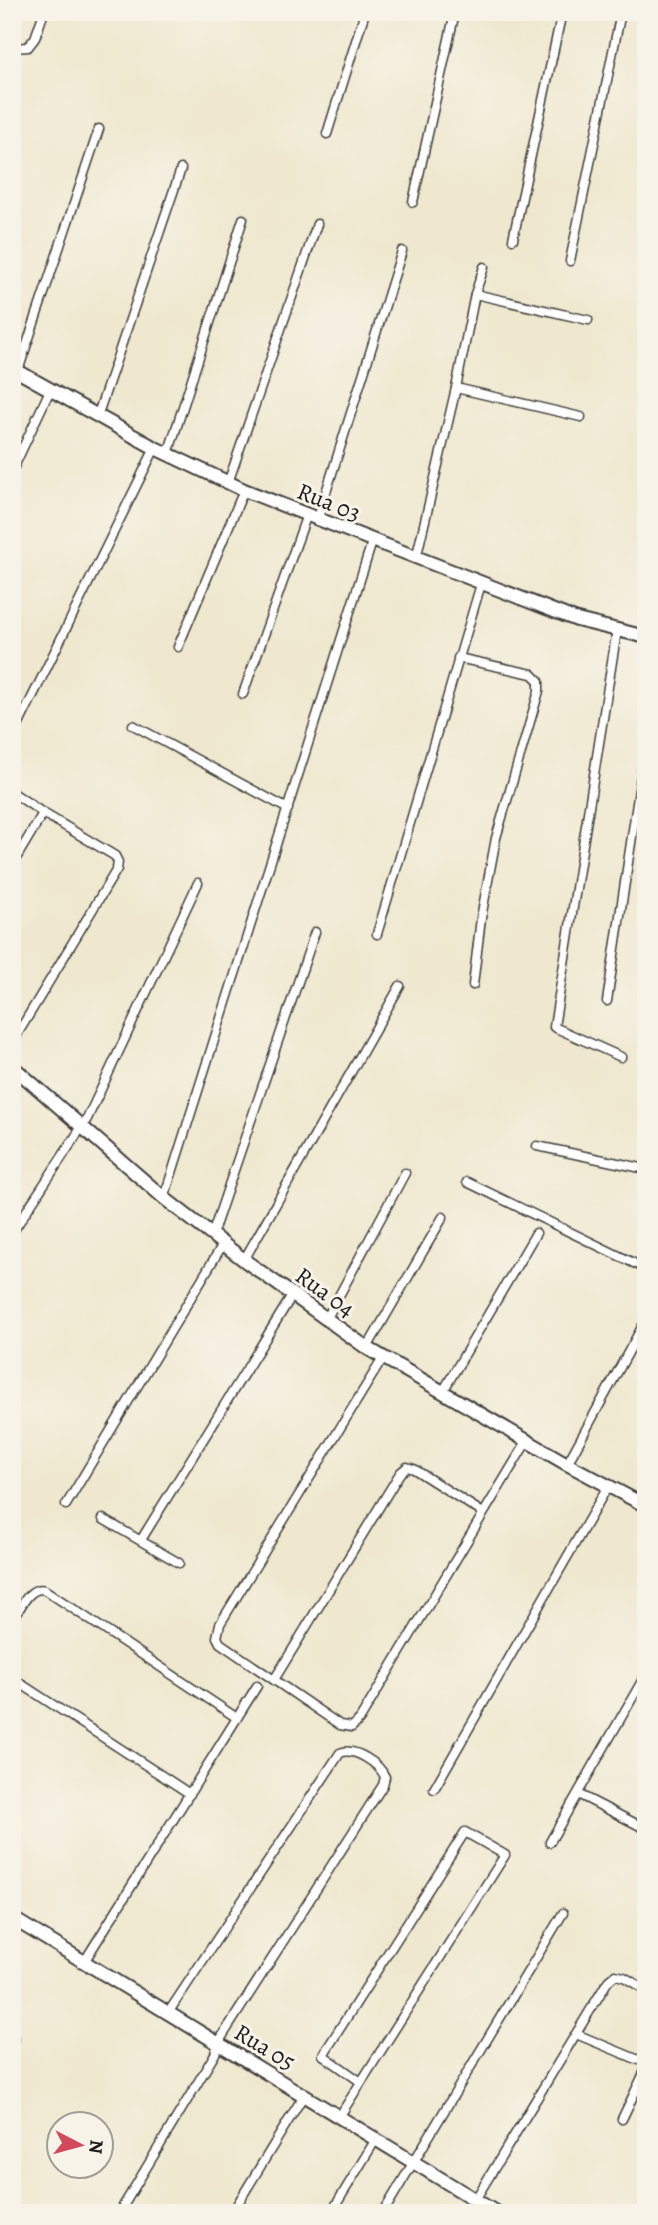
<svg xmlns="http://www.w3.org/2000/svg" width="658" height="2225" viewBox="0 0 658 2225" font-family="Alegreya,serif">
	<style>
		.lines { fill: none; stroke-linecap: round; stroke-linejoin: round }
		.street-casing { stroke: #3c3b37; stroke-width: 11 }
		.secondary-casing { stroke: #3c3b37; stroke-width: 16 }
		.street { stroke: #fff; stroke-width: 8 }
		.secondary { stroke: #fff; stroke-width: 12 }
		.labels { text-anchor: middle; stroke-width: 6; stroke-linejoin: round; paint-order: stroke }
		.street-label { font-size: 24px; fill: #1c1c1c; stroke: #f7f3e8 }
	</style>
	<rect width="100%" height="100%" fill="#f7f3e8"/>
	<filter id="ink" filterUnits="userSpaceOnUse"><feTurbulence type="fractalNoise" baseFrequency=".0143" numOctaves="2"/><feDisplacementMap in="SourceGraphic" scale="14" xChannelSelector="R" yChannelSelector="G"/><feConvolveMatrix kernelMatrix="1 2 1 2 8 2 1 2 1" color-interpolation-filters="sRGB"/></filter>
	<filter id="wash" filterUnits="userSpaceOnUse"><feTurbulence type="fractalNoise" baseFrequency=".00686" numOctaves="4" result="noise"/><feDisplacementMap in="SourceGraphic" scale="28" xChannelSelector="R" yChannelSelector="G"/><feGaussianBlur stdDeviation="1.57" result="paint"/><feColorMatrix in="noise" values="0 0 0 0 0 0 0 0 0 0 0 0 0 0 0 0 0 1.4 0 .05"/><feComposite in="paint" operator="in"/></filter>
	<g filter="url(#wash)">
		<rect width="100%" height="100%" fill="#efe8cf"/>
	</g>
	<g filter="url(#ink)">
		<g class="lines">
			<g class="street-casing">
				<g id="street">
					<path d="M12 48 28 47 35 38 44 12"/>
					<path d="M327 134 365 12"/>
					<path d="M413 202 455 12"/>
					<path d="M513 239 562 12"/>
					<path d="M570 261 621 12"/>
					<path d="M475 294 588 320"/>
					<path d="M18 371 99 129"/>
					<path d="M456 388 581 417"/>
					<path d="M98 414 181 169"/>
					<path d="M168 454 243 219"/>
					<path d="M12 471 51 388"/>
					<path d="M228 483 317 224"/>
					<path d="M317 521 402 251"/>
					<path d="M416 559 456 388 475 294 484 267"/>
					<path d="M617 630 554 1027 621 1057"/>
					<path d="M178 647 244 490"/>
					<path d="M458 658 532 674 539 681V691L496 838 481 918 473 985"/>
					<path d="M243 694 306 517"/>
					<path d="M133 725 288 809"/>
					<path d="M16 730 155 448"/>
					<path d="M12 792 43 813 12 865"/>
					<path d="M377 934 481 584"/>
					<path d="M607 1001 646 744"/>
					<path d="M15 1038 117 869 118 862 115 856 43 813"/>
					<path d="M537 1146 646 1169"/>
					<path d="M467 1182 646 1269"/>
					<path d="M164 1198 372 542"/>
					<path d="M12 1233 87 1119 198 883"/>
					<path d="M212 1235 315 932"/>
					<path d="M244 1260 400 986"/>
					<path d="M327 1318 405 1173"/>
					<path d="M367 1348 443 1217"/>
					<path d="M383 1358 220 1624 217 1637 220 1643 340 1725 352 1727 360 1719 527 1441"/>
					<path d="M442 1393 536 1233"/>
					<path d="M567 1464 646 1320"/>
					<path d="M66 1505 223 1244"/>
					<path d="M103 1519 179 1563"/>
					<path d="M141 1540 293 1294"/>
					<path d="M12 1621C20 1609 29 1585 45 1590L237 1718"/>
					<path d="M12 1678 190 1794"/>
					<path d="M274 1680 400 1473 407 1467 414 1469 483 1513"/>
					<path d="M434 1789 608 1486"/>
					<path d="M578 1794 646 1829"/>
					<path d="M550 1842 646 1674"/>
					<path d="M84 1962 257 1686"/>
					<path d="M576 2034 646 2063"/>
					<path d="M12 2038 14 2039"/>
					<path d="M339 2117 505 1855 465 1832 323 2055 361 2082"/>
					<path d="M622 2119 646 2069"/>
					<path d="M475 2200 608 1981 615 1975 624 1977 646 1990"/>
					<path d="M119 2213 215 2054 218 2043 383 1785 385 1777C379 1763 354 1747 340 1753L168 2013"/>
					<path d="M232 2213 304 2095"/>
					<path d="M331 2213 376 2139"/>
					<path d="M383 2213 563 1913"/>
				</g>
			</g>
			<g class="secondary-casing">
				<g id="secondary">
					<path d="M12 368 155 448 244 490 577 620 646 637"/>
					<path d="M12 1066 164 1198 244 1260 367 1348 567 1464 646 1506"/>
					<path d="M12 1918 497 2213"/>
				</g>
			</g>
			<use href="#street" class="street"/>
			<use href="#secondary" class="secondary"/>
		</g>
	</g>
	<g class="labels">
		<g class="street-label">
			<text transform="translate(329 502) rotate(22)" y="8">Rua 03</text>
			<text transform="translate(325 1292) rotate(36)" y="8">Rua 04</text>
			<text transform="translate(265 2047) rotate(31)" y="8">Rua 05</text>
		</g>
	</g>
	<rect width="658" height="2225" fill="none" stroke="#f7f3e8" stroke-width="42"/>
	<g transform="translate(80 2145) rotate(96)"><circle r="33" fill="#f7f3e8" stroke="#9f9d96" stroke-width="2"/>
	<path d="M0-5L12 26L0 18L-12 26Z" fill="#d1495b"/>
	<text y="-10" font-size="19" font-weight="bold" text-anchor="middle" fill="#1c1c1c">N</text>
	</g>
</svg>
